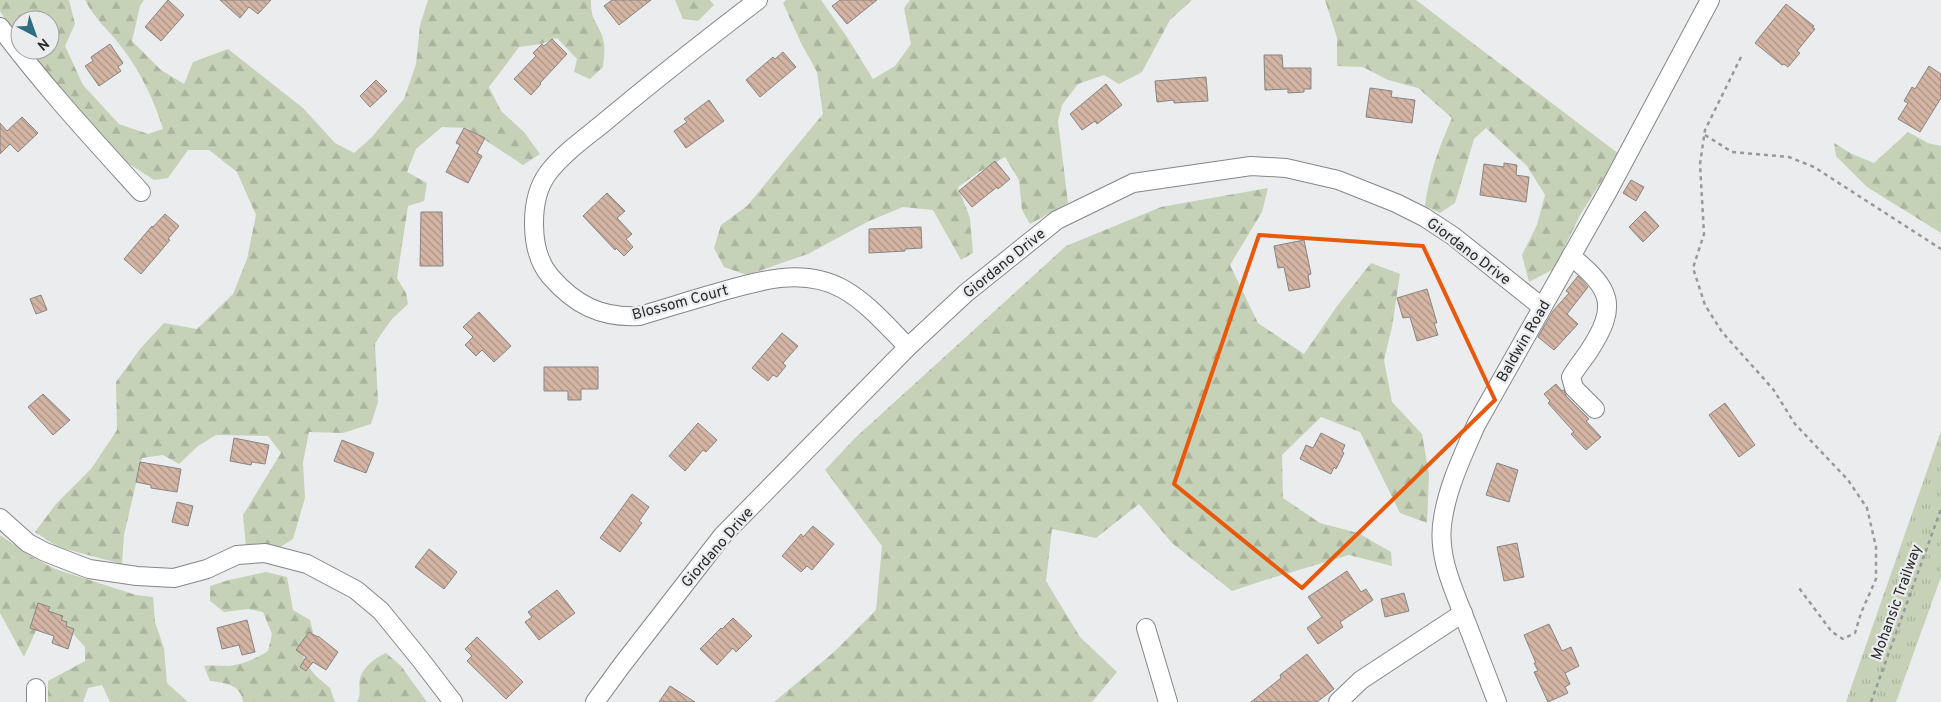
<svg xmlns="http://www.w3.org/2000/svg" width="1941" height="702" viewBox="0 0 1941 702" font-family="Overpass,sans-serif">
	<style>
		.forest { fill: url(#forest-firs) }
		.park { fill: url(#park-tufts) }
		.building { fill: url(#building-back-hatch); stroke: #878584 }
		.lines { fill: none; stroke-linecap: round; stroke-linejoin: round }
		.minor-casing { stroke: #868689; stroke-width: 20 }
		.path { stroke: #99999b; stroke-width: 2.5; stroke-dasharray: 4 4; stroke-linecap: butt }
		.minor { stroke: #fff; stroke-width: 18 }
		.marked { fill: none; stroke: #e8590c; stroke-width: 4; stroke-linejoin: round }
		.labels { text-anchor: middle; stroke-width: 4.5; stroke-linejoin: round; paint-order: stroke }
		.street-label { font-size: 15px; fill: #29292a; stroke: #ebecee }
	</style>
	<defs>
		<pattern id="forest-firs" width="22" height="20" patternUnits="userSpaceOnUse" patternTransform="scale(1.25)"><rect width="22" height="20" fill="#c5d2b7"/><path d="M5 1l3.5 6h-7zM16 11l3.5 6h-7z" fill="#a9b49e"/></pattern>
		<pattern id="park-tufts" width="24" height="20" patternUnits="userSpaceOnUse" patternTransform="scale(1.25)"><rect width="24" height="20" fill="#c5d2b7"/><path d="M3 7l-1-3M5 7V3M7 7l1-3M15 17l-1-3M17 17v-4M19 17l1-3" fill="none" stroke="#a9b49e"/></pattern>
		<pattern id="building-back-hatch" width="6" height="6" patternUnits="userSpaceOnUse" patternTransform="scale(1.25)"><rect width="6" height="6" fill="#d4b5a4"/><path d="M-1 5l2 2M0 0l6 6M5-1l2 2" fill="none" stroke="#ac9386"/></pattern>
	</defs>
	<rect width="100%" height="100%" fill="#ebecee"/>
	<g class="forest">
		<path d="M0 0H69L75 24 65 46 83 85 119 124 148 134 163 129C155 102 140 71 123 49 110 31 95 20 85 0H144L140 6 132 41 161 70 184 84 193 62 228 49 303 108 335 143 354 153 371 138 404 99 416 64 420 25 428 0H591C591 20 595 18 602 35 606 46 604 56 603 67L590 79 574 72 577 59 557 38 541 44 519 47 489 87 501 111 524 132 540 154 523 165 467 128 442 127 416 149 407 172 427 183 424 201 408 206 397 278 406 293 408 304 392 319 375 343 378 402 371 424 343 433 309 432 303 462 305 498 293 539 274 551 246 546 243 515 281 453 268 436 216 435 198 446 179 464 163 455 142 458 124 535 122 564 58 547 35 532 56 504 91 469 117 430 116 382 140 349 164 323 197 329 233 294 247 259 256 215 237 172 209 150H188L168 178 154 180 117 156 28 50H50V20H20V41L0 11Z"/>
		<path d="M675 0H710L714 5 698 21 683 19Z"/>
		<path d="M786 0H821L847 37 873 79 895 66 911 44 904 8 910 0H1192L1170 20 1142 72 1119 84 1104 75 1078 84 1062 105 1058 121 1068 203 1030 224 1022 210 1019 180 1005 157 979 172 958 187 970 218 973 253 961 260 933 210 903 207 869 221 808 254 747 275 724 267 714 248 721 225 747 206 823 114 817 72 801 43 783 3Z"/>
		<path d="M1325 0H1416L1619 154 1580 215 1554 269 1529 282 1522 255 1537 225 1545 195 1527 166 1486 128 1474 139 1455 203 1440 213 1425 206C1429 174 1439 147 1452 118L1418 88 1388 80 1363 67 1337 66V38Z"/>
		<path d="M1908 132 1928 143 1941 146V233L1867 187 1836 156 1834 143 1852 154 1874 163Z"/>
		<path d="M1268 188 1262 212 1230 265 1258 323 1304 354 1337 306 1371 263 1400 274 1392 327 1384 360 1392 402 1422 434 1429 474 1427 523 1400 513 1360 432 1321 417 1282 455 1283 498 1320 523 1358 533 1391 552 1392 566 1349 555 1265 580 1232 591 1172 543 1139 504 1096 538 1052 529 1046 581 1080 637 1117 672 1092 702H774L834 652 876 610 882 546 825 470 855 438 1066 246 1161 207Z"/>
		<path d="M0 535 32 557 55 569 136 595 153 597 155 622 164 648 167 683 188 702H110L102 685 88 688 83 702H48V681L85 661V647L54 613 40 607 35 633 24 657 0 613Z"/>
		<path d="M266 572 287 577 293 610 310 620 313 632 303 652 304 661 315 675 330 688 335 702H243C241 684 225 683 210 681L204 666C213 665 221 666 229 666 244 664 255 659 268 651L272 634 263 612 248 609 224 612 210 601V586L229 580Z"/>
		<path d="M386 653 401 666 427 702H357C362 694 358 686 360 678 364 666 375 658 386 653Z"/>
	</g>
	<path class="park" d="M1941 431V577L1896 702H1846Z"/>
	<g class="building">
		<path d="M168 0 184 15 161 41 145 27Z"/>
		<path d="M220 0H271L258 14 249 7 240 18Z"/>
		<path d="M612 0H651L619 25 604 6Z"/>
		<path d="M840 0H877L847 24 832 6Z"/>
		<path d="M1786 4 1814 26 1812 27 1815 29 1797 51 1800 53 1788 67 1784 64 1782 65 1755 43Z"/>
		<path d="M552 39 567 54 540 83 541 84 531 95 514 79 536 56 533 53 542 44 544 46Z"/>
		<path d="M110 44 123 63 118 67 121 71 99 86 85 66 93 61 91 57Z"/>
		<path d="M783 52 796 67 760 97 746 80 773 57 775 59Z"/>
		<path d="M1264 55H1282L1283 68H1311V89H1304V92L1288 93V89L1265 90Z"/>
		<path d="M1929 66 1941 74V98L1920 132 1898 119 1908 103 1904 101 1912 87 1915 89Z"/>
		<path d="M1206 77 1208 101 1174 103V100L1157 102 1155 81Z"/>
		<path d="M376 80 387 91 370 107 360 96Z"/>
		<path d="M1106 84 1122 105 1097 124 1095 121 1082 130 1070 114Z"/>
		<path d="M1370 88 1392 91 1391 97 1415 100 1412 123 1366 117Z"/>
		<path d="M709 100 724 121 686 148 674 131 687 122 684 119Z"/>
		<path d="M22 117 38 133 18 152 10 144 0 154V123L7 131Z"/>
		<path d="M464 128 485 138 477 153 482 156 468 183 446 172 460 145 456 143Z"/>
		<path d="M995 161 1010 179 998 189 997 187 972 207 959 191Z"/>
		<path d="M1504 163 1517 165 1516 175 1529 177 1526 202 1480 195 1484 164 1504 167Z"/>
		<path d="M1631 180 1644 187 1636 201 1623 193Z"/>
		<path d="M607 193 625 211 617 218 632 234 626 239 633 247 624 256 616 248 615 250 583 216Z"/>
		<path d="M1645 211 1659 226 1643 242 1629 227Z"/>
		<path d="M421 212H442L443 266H420Z"/>
		<path d="M165 214 179 226 168 239 170 240 141 274 124 259 152 226 153 227Z"/>
		<path d="M921 227 922 248 905 249V251L869 253V229Z"/>
		<path d="M1304 240 1311 274 1308 275 1310 287 1289 291 1284 267 1278 268 1274 246Z"/>
		<path d="M1578 276 1588 287 1567 314 1578 324 1554 350 1538 337 1553 311 1569 293 1566 291Z"/>
		<path d="M1427 289 1437 323H1434L1438 335 1417 341 1410 317 1403 318 1397 298Z"/>
		<path d="M41 295 47 310 36 314 30 299Z"/>
		<path d="M479 312 511 346 494 362 482 350 476 356 465 345 473 337 463 327Z"/>
		<path d="M782 333 798 346 783 363 786 366 777 377 773 375 768 381 752 368Z"/>
		<path d="M544 367H598V389H581V400H568V391H544Z"/>
		<path d="M1556 384 1562 391 1564 390 1566 396 1589 419 1586 421 1601 437 1586 450 1571 434 1574 432 1548 403 1550 401 1544 394Z"/>
		<path d="M43 394 70 420 53 435 28 407Z"/>
		<path d="M1725 403 1755 445 1739 457 1709 415Z"/>
		<path d="M698 423 717 440 706 452 703 450 685 471 669 456Z"/>
		<path d="M1321 433 1345 445 1342 452 1344 453 1336 469 1334 467 1331 474 1300 459 1306 445 1313 448Z"/>
		<path d="M234 438 269 445 265 464 252 462 251 465 230 461Z"/>
		<path d="M342 440 374 453 366 473 334 461Z"/>
		<path d="M140 462 181 469 177 492 151 488V485L136 482Z"/>
		<path d="M1497 463 1518 470 1509 502 1486 495Z"/>
		<path d="M632 494 649 507 639 521 642 523 620 552 600 538Z"/>
		<path d="M177 502 193 506 188 526 172 522Z"/>
		<path d="M813 526 834 544 812 570 807 566 801 572 782 556 801 534 803 537Z"/>
		<path d="M1517 543 1524 577 1504 581 1497 547Z"/>
		<path d="M429 549 457 572 444 589 415 567Z"/>
		<path d="M1347 571 1361 592 1366 589 1373 600 1340 622 1343 627 1318 644 1307 628 1322 617 1308 597Z"/>
		<path d="M557 590 575 613 539 640 525 622 532 617 528 612Z"/>
		<path d="M1404 593 1409 611 1385 617 1381 599Z"/>
		<path d="M38 603 50 607 48 611 63 616 61 620 67 622 66 626 74 629 68 649 52 643 54 636 30 628Z"/>
		<path d="M733 618 752 636 736 652 733 648 717 665 700 649 721 628 722 629Z"/>
		<path d="M247 620 255 652 242 655 239 645 222 649 217 628Z"/>
		<path d="M1549 624 1562 651 1571 647 1579 666 1565 673 1570 684 1565 687 1568 693 1548 702 1534 672 1538 671 1534 663H1536L1524 635Z"/>
		<path d="M309 632 318 637V636L338 652 326 670 313 662 306 671 300 667 306 657 296 650Z"/>
		<path d="M477 637 523 682 506 699 467 661 472 656 465 649Z"/>
		<path d="M1307 654 1334 689 1317 702H1251L1281 678 1280 675Z"/>
		<path d="M670 686 695 702H659Z"/>
	</g>
	<g class="lines">
		<g class="minor-casing">
			<g id="minor">
				<path d="M758 0C707 39 657 78 607 120 588 136 564 152 548 173 529 199 529 251 550 276 575 305 601 318 639 316 664 309 688 301 713 294 755 282 801 266 843 289 868 303 888 327 908 347"/>
				<path d="M0 27C43 85 92 138 141 192"/>
				<path d="M1571 256C1611 289 1619 305 1589 351 1583 360 1576 368 1571 377L1574 388 1595 409"/>
				<path d="M0 518 28 543 45 552 89 569 137 576 174 578 207 569 237 555 265 553 307 564 356 590 381 611 420 659 453 702"/>
				<path d="M1146 628 1168 702"/>
				<path d="M36 702V688"/>
				<path d="M595 702 622 665 723 535 908 347 966 293 1057 220 1133 183 1251 166 1286 168 1338 180 1396 203 1424 217 1453 236 1542 307"/>
				<path d="M1338 702 1361 680 1463 613"/>
				<path d="M1497 702C1487 676 1477 650 1467 624 1454 590 1436 555 1443 518 1448 486 1463 455 1476 425L1608 191 1710 0"/>
			</g>
		</g>
		<g class="path">
			<path d="M1741 57 1705 130 1700 164 1704 234 1693 268 1705 305 1722 332 1773 389 1795 424 1848 480 1867 508 1876 547V579L1861 613 1855 633 1843 639 1832 632 1799 588"/>
			<path d="M1705 135 1732 152 1789 157 1814 167 1941 249"/>
			<path d="M1871 702 1941 509"/>
		</g>
		<use href="#minor" class="minor"/>
	</g>
	<path class="marked" d="M1259 235 1423 246 1495 400 1302 588 1174 484Z"/>
	<g class="labels">
		<g class="street-label">
			<text transform="translate(1469 251) rotate(37)" y="5">Giordano Drive</text>
			<text transform="translate(1004 263) rotate(-39)" y="5">Giordano Drive</text>
			<text transform="translate(680 302) rotate(-15)" y="5">Blossom Court</text>
			<text transform="translate(1523 341) rotate(-60)" y="5">Baldwin Road</text>
			<text transform="translate(717 547) rotate(-49)" y="5">Giordano Drive</text>
			<text transform="translate(1896 602) rotate(-70)" y="5">Mohansic Trailway</text>
		</g>
	</g>
	<g transform="translate(35 35) rotate(139)"><circle r="24" fill="#ebecee" stroke="#9d9ea0"/>
	<path d="M0-4L9 19L0 12L-9 19Z" fill="#2d6e81"/>
	<text y="-8" font-size="14" font-weight="bold" text-anchor="middle" fill="#29292a">N</text>
	</g>
</svg>
